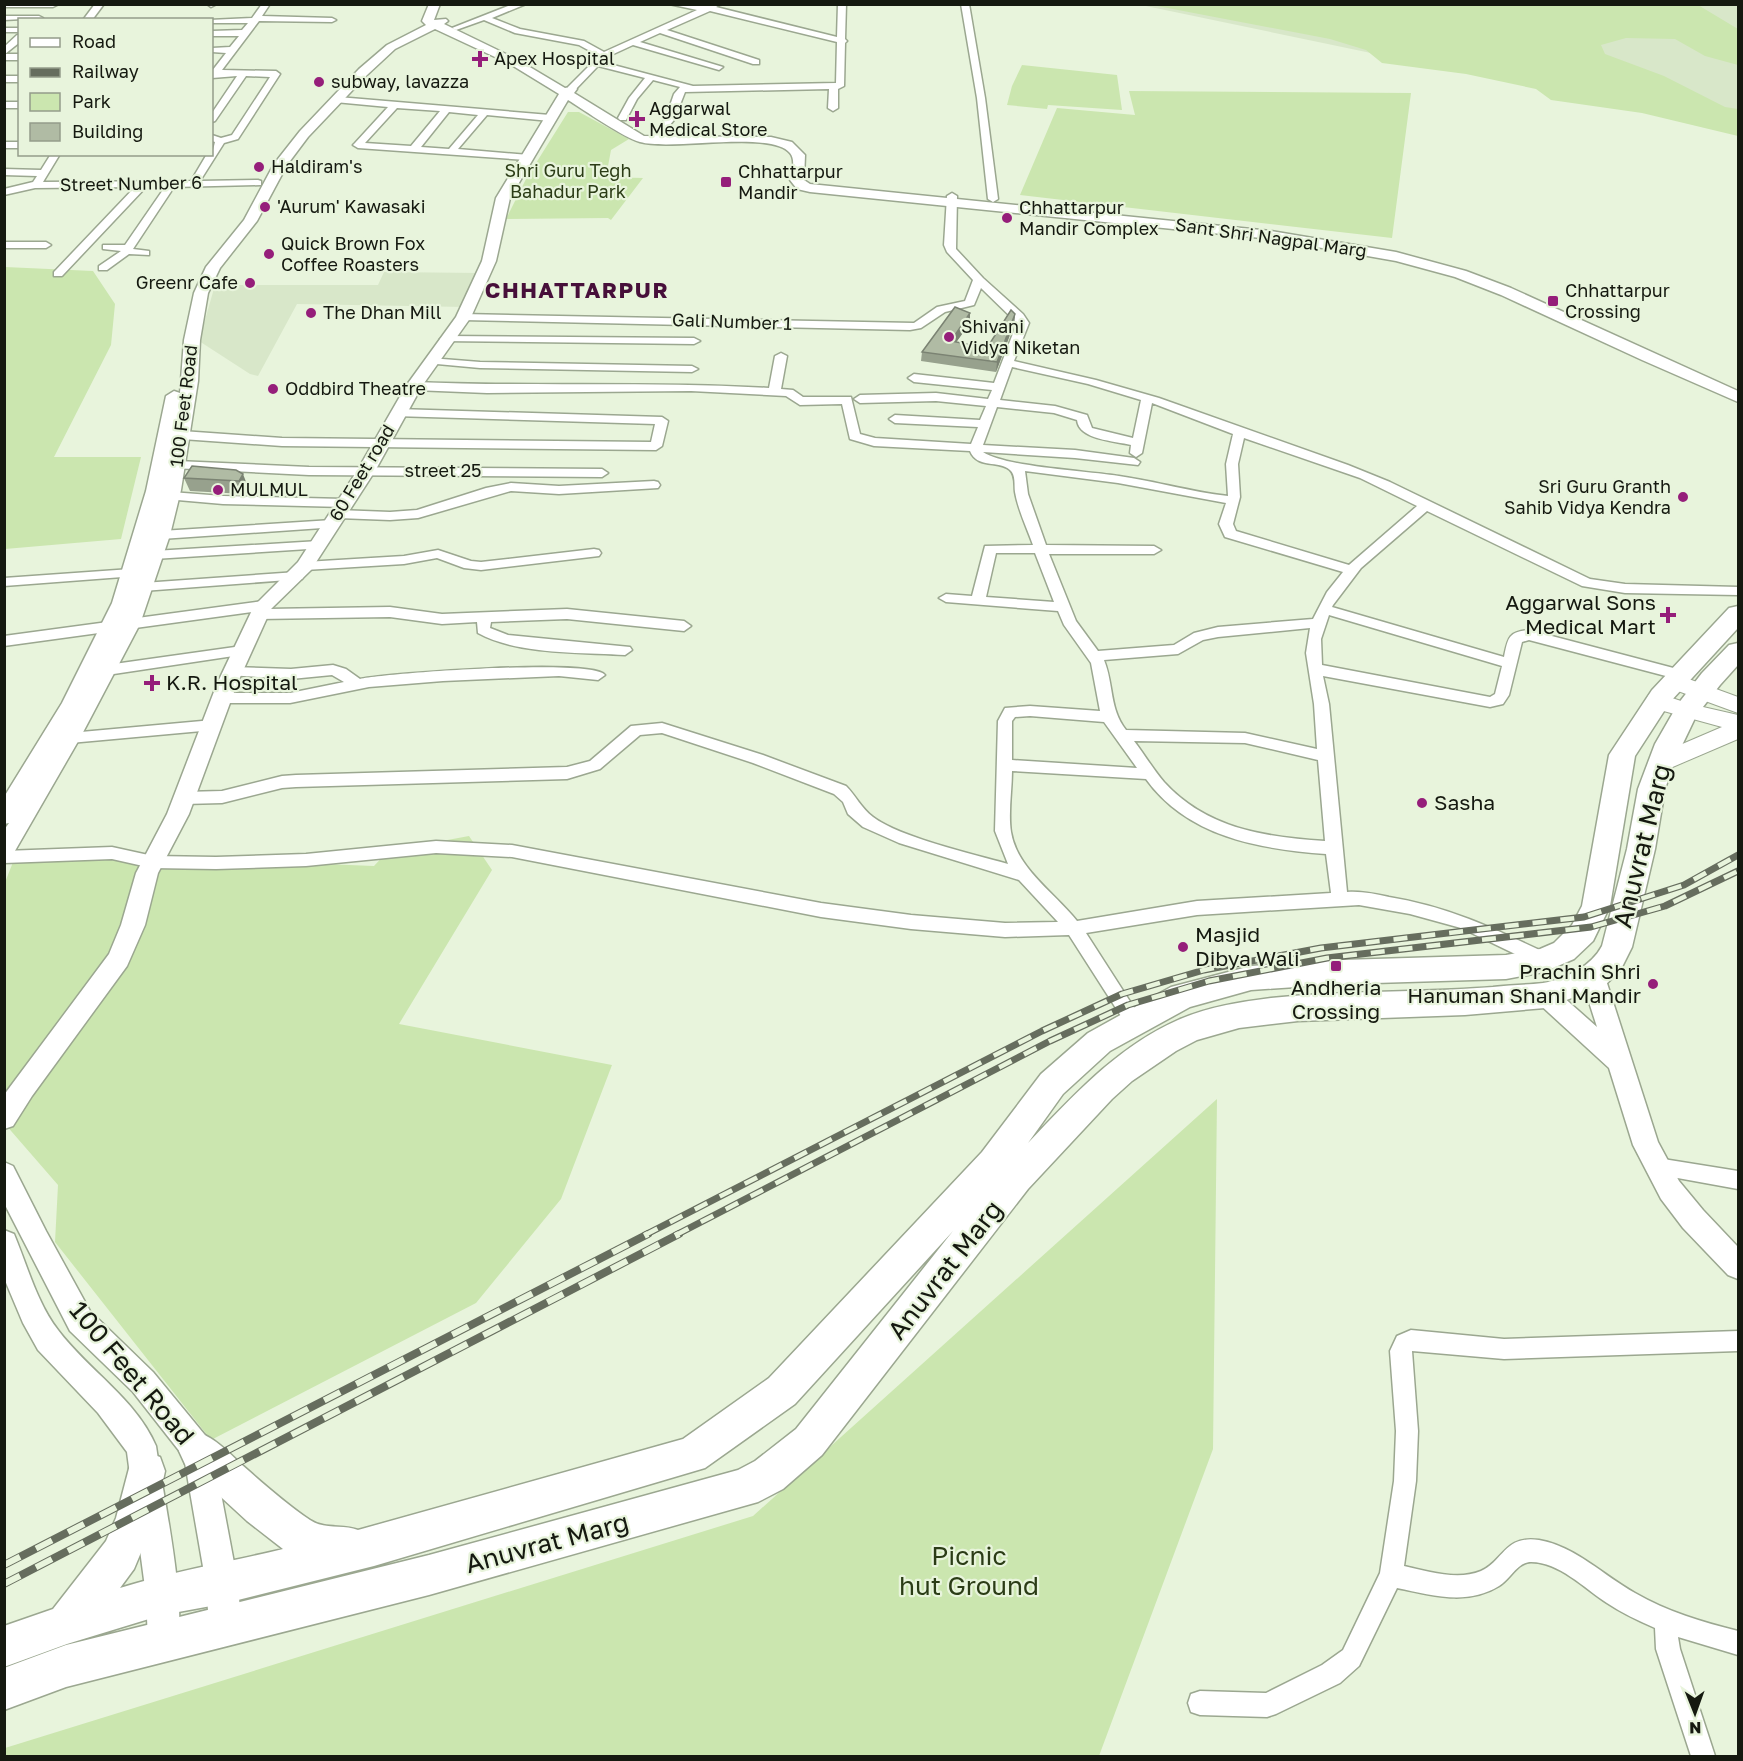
<svg xmlns="http://www.w3.org/2000/svg" width="1743" height="1761" viewBox="0 0 1743 1761" font-family="'Golos Text',sans-serif">
	<style>
		.built { fill: #d8e7c9 }
		.green { fill: #cbe6af }
		.lines { fill: none; stroke-linecap: round; stroke-linejoin: round }
		.street-casing { stroke: #9ba790; stroke-width: 3 }
		.secondary-casing { stroke: #9ba790; stroke-width: 3 }
		.primary-casing { stroke: #9ba790; stroke-width: 2 }
		.highway-casing { stroke: #9ba790; stroke-width: 3 }
		.street { fill: #fff; fill-rule: evenodd }
		.secondary { fill: #fff; fill-rule: evenodd }
		.primary { fill: #fff; fill-rule: evenodd }
		.highway { fill: #fff; fill-rule: evenodd }
		.rail-far1-casing { stroke: #666d5e; stroke-width: 7 }
		.rail-casing { stroke: #666d5e; stroke-width: 8 }
		.rail-far1 { stroke: #e8f4dc; stroke-width: 4.5; stroke-dasharray: 14; stroke-linecap: butt }
		.rail { stroke: #e8f4dc; stroke-width: 6; stroke-dasharray: 18; stroke-linecap: butt }
		.wall { fill: #97a18d }
		.shaded-wall { fill: #7b8373 }
		.building { fill: #b0bba4; stroke: #7b8373; stroke-width: 1.5 }
		.poi-dot { fill: #951e7a; stroke: #e8f4dc; stroke-width: 2 }
		.labels { text-anchor: middle; stroke-width: 4.5; stroke-linejoin: round; paint-order: stroke }
		.far-poi-label { font-size: 18px; fill: #151910; stroke: #e8f4dc; text-anchor: start }
		.far-park-label { font-size: 18px; fill: #2b3c16; stroke: #e8f4dc }
		.far-street-label { font-size: 18px; fill: #151910; stroke: #e8f4dc }
		.poi-label { font-size: 21px; fill: #151910; stroke: #e8f4dc; text-anchor: start }
		.far-district-label { font-size: 22px; font-weight: bold; letter-spacing: 1.5px; fill: #470f3a; stroke: #e8f4dc }
		.near-street-label { font-size: 26px; fill: #151910; stroke: #e8f4dc }
		.near-park-label { font-size: 26px; fill: #2b3c16; stroke: #e8f4dc }
	</style>
	<rect width="100%" height="100%" fill="#e8f4dc"/>
	<g class="built">
		<path d="M1141 5H1738V130L1668 115Z"/>
		<path d="M384 272 481 273 465 307 297 304 258 376 250 374 199 341 215 285H378Z"/>
	</g>
	<g class="green">
		<path d="M1396 4 1698 5 1738 29V65L1705 56 1675 39 1626 38 1601 45 1605 54 1664 76 1725 107 1738 109V136L1642 113 1551 100 1536 89 1466 74 1382 63 1366 50 1330 39 1152 5Z"/>
		<path d="M1022 65 1117 75 1122 110 1048 105 1047 109 1007 105 1012 86Z"/>
		<path d="M1129 91 1411 93 1392 238 1020 195 1057 108 1135 115Z"/>
		<path d="M568 112H579L629 139 611 150 606 177 643 178 611 220 608 218 506 219 526 179Z"/>
		<path d="M5 267 93 271 115 304 111 345 54 457H141L121 539 5 549Z"/>
		<path d="M469 836 492 870 399 1024 612 1065 561 1199 476 1303 211 1440 55 1242 58 1185 5 1124 4 885 17 852 374 866 388 851Z"/>
		<path d="M1217 1099 1213 1449 1099 1756H5V1748L753 1516Z"/>
	</g>
	<g class="lines">
		<g class="street-casing">
			<g id="street">
				<path d="M4 4H57V5L53 7H4Z"/>
				<path d="M95 4H104L92 20H83Z"/>
				<path d="M207 4H215V5L211 7Z"/>
				<path d="M262 4H270L262 16 332 18 336 20 332 22 259 21 222 70 276 71 280 74 238 139 224 143 200 181 258 180 261 181V185L174 187 133 249 149 251V255L129 254 107 270H99V266L121 251 103 249V245H125L165 187H146L62 276H54V272L135 187 35 188 4 195V189L33 182 37 176 4 175V169L41 170 51 154H60L43 182 191 181 207 154H212L215 142 212 141V135L221 138 232 135 270 77 246 76 215 121 212 122V113L237 76 212 78V71L226 53 212 52V48L230 47 239 36H212V31L242 30 248 23H212V20H209L252 18Z"/>
				<path d="M513 4H526L492 18 520 29 584 41 604 52 697 10 669 4 705 6 721 4 716 7 837 37 838 4H846L845 39 847 41 845 43 844 86 838 89V108L833 111 828 108 829 89 685 92 674 120 660 137 657 138 652 135 665 120 674 94 680 87 653 80 637 99 626 120H620L618 118 629 98 645 78 598 66 574 91H568V87L599 56 579 45 515 33 484 20 456 30 452 28ZM710 11 837 42 836 83 693 86 602 62 607 57 633 45 719 70 723 67 640 42 660 33 753 64H759V60L667 30Z"/>
				<path d="M961 4H969L985 98 998 199 993 202 988 199 977 98Z"/>
				<path d="M4 16H39L43 18 4 20Z"/>
				<rect x="4" y="28" width="16" height="4"/>
				<path d="M17 35H20V42L5 54H20V60H4V47Z"/>
				<rect x="4" y="76" width="16" height="6"/>
				<path d="M338 97 550 115 555 118 550 121 487 115 458 149 529 155 531 157 526 160 358 148 353 145 355 143 388 107 335 102V98ZM397 108 440 111 411 146 365 143ZM449 112 478 115 449 149 421 147Z"/>
				<rect x="4" y="102" width="16" height="6"/>
				<rect x="4" y="142" width="16" height="6"/>
				<path d="M952 193 957 196 956 249 983 278 1023 314 1029 323 1014 361 1096 380 1159 398 1348 465 1390 482 1590 579 1625 584 1738 587V595L1625 593 1582 586 1427 511 1361 568 1333 605 1332 607 1504 657C1508 638 1508 632 1529 630L1681 670 1688 675 1681 680 1529 640 1522 642 1509 695 1503 704 1490 707 1323 676 1329 704 1347 892C1362 891 1375 894 1389 897 1450 907 1495 929 1550 955L1553 960 1550 965 1544 967 1538 965 1461 928 1410 914 1359 905 1197 915 1086 933 1140 1017 1143 1022 1140 1027 1134 1030 1128 1027 1069 935 1005 937 911 929 821 917 512 857 436 853 306 866 216 869 152 868 112 859 4 863V851L112 847 153 856 216 857 306 854 436 841 512 845 821 903 911 915 1005 923 1058 922 1019 880 899 843 863 827 848 814 843 802 834 794 753 763 662 733 640 735 600 769 567 779 296 787 282 788 222 803 184 804 178 802 176 798 178 794 184 792 222 791 282 776 296 775 567 767 590 761 631 726 662 723 763 755 846 786C856 796 861 808 873 817 899 837 973 854 1008 864L995 831 998 721 1005 708 1030 706 1100 711 1091 663 1064 625 1058 611 946 602 939 598 946 594 972 596 985 546 1033 545C1027 528 1018 510 1015 492 1014 485 1016 475 1010 470 999 460 977 469 970 451L874 446 850 439 842 404 800 405 786 396 691 391 487 393 414 390 408 386 414 382C532 387 651 381 769 388L775 356 781 353 787 356 781 389 793 390 803 397H851L860 434 875 438 971 444 978 427 895 423 889 419 895 415 980 420 986 406 936 401 860 403 854 399 860 395 936 393 988 399 992 390 914 382 908 378 914 374 994 383 1017 323 981 288 974 305 945 312 921 328 910 330 463 320 457 317 463 314 914 323 937 307 965 301 973 280 947 252 944 245 947 196ZM1012 367 1088 384 1141 400 1133 438 1092 428 1087 415 1055 406 1000 400ZM1152 403 1233 434 1226 464 1228 496C1191 492 1155 481 1119 476 1088 471 1005 467 983 452L1075 458 1138 465 1140 462 1134 458 1075 450 983 445 997 407 1054 413 1077 420C1079 440 1115 441 1131 445L1130 453 1136 457 1142 453ZM1244 438 1360 478 1417 506 1349 565 1236 531 1233 524 1240 497 1238 464ZM1025 471 1118 483 1226 503 1219 524 1225 537 1343 572 1327 592 1313 619 1218 627 1194 633 1174 645 1098 651 1076 621 1049 554H1154L1161 550 1154 546 1046 545 1028 494ZM996 553H1035L1054 602 986 597ZM1329 615 1502 666 1495 694 1490 697 1322 665 1321 639ZM1310 628 1306 653 1314 704 1317 749 1245 733 1126 730C1109 708 1114 685 1104 660L1178 654 1203 640 1218 637ZM1030 716 1104 722 1137 768 1012 760V721L1015 717ZM1134 741 1245 743 1318 760 1325 841C1265 837 1207 829 1164 782 1153 769 1144 754 1134 741ZM1012 771 1146 779C1188 837 1259 849 1326 854L1331 893 1197 901 1077 921C1055 893 1017 869 1011 832 1008 813 1012 790 1012 771Z"/>
				<path d="M4 242H46L51 245 46 248H4Z"/>
				<path d="M446 336 694 338 700 341 694 344 442 341 440 339Z"/>
				<path d="M430 358 480 362 692 366 698 369 692 372 480 368 426 363V359Z"/>
				<path d="M398 409 662 417 668 421 662 446 656 450 282 446 182 439 176 435 182 431 282 438 651 442 655 424 394 416 392 413Z"/>
				<path d="M177 461 309 467 602 469 608 473 602 477 309 475 173 468 171 465Z"/>
				<path d="M654 481 658 482 660 485 658 488 559 494 511 491 418 518 390 520 338 518 332 514 338 510 390 512 417 510 486 488 511 483 559 486Z"/>
				<path d="M171 492 223 496 344 499 350 503 344 507 223 504 166 499 165 496Z"/>
				<path d="M332 520 337 521 339 524 337 527 161 539 154 535 161 531Z"/>
				<path d="M319 541 324 542 326 545 324 548 154 559 147 555 154 551Z"/>
				<path d="M594 549 599 550 601 553 599 556 481 570 464 568 437 558 404 564 305 570 298 566 305 562 404 556 438 550 471 561 481 562Z"/>
				<path d="M131 569 138 573 136 576 4 586V578Z"/>
				<path d="M297 572 304 576 302 579 143 591 136 587 143 583Z"/>
				<path d="M263 601 270 606 268 609 390 607 442 614 567 609 684 621 691 626 684 631 567 619 491 622 490 628 508 635 630 647 632 650 625 655C580 652 518 655 478 633L477 622 442 624 390 617 258 619 253 617 252 612 4 646V636Z"/>
				<path d="M242 646 249 651 247 654 107 675 100 670 107 665Z"/>
				<path d="M333 665 346 669 360 679C389 673 593 658 605 675L598 680 559 676 443 681 369 687 290 703H223L216 698 223 693H290L344 682 332 675 291 679 227 675 225 672 232 667 291 669Z"/>
				<path d="M213 720 221 725 213 730 70 743 65 742 62 738 65 734 70 733Z"/>
				<path d="M1657 1158 1738 1171V1189L1650 1173 1647 1167 1650 1161Z"/>
				<path d="M1411 1330 1504 1339 1738 1331V1351L1504 1359 1412 1351 1418 1431 1416 1481 1404 1566C1428 1571 1457 1581 1481 1571 1504 1561 1504 1535 1539 1540 1575 1546 1604 1576 1635 1593 1668 1612 1702 1622 1738 1631V1655L1678 1637 1680 1649 1715 1756H1691L1656 1649 1655 1628C1639 1621 1622 1613 1607 1603 1584 1588 1559 1562 1531 1562 1517 1562 1510 1580 1499 1586 1467 1606 1431 1595 1397 1588L1359 1666 1340 1683 1276 1714 1267 1717 1200 1715 1191 1712 1188 1703 1191 1694 1200 1691 1266 1693 1322 1665 1343 1650 1380 1573 1394 1481 1396 1431 1390 1351 1397 1336Z"/>
			</g>
		</g>
		<g class="secondary-casing">
			<g id="secondary">
				<path d="M429 4H440L434 20 446 19 448 21 444 24 518 60 565 88 575 86 577 89 574 93 644 136 771 137 792 142 805 155 804 180 810 184 1271 231 1396 252 1466 271 1511 288 1738 391V402L1642 360 1501 295 1455 277 1396 261 1271 239 810 192 797 189 790 180C792 172 796 160 790 153 771 130 672 151 640 142 624 138 584 110 568 100L510 198 496 261 471 317 422 386 375 471 311 570 271 609 237 684 189 814 158 873 145 925 127 966 32 1096 13 1126 4 1129V1095L109 954 121 925 136 873 167 814 217 684 254 606 298 562 357 471 406 386 456 317 482 261 496 198 559 94 510 64 435 29 395 49 367 75 308 137 287 165 257 221 220 268 208 293 200 340 198 381 181 490 170 535 140 624 80 738 12 856 4 858V830L9 823 4 824V797L62 703 112 603 146 491 166 396 174 391 180 393 184 340 194 293 206 267 244 220 274 164 300 131 359 69 387 45 426 25 422 21Z"/>
				<path d="M1593 967 1601 970 1605 977 1658 1142 1679 1181 1703 1210 1738 1247V1279L1728 1275 1683 1228 1661 1199 1633 1145 1609 1068 1537 1002 1533 995 1537 988 1545 985 1553 988 1597 1027 1581 977 1585 970Z"/>
				<path d="M4 1162 13 1166 46 1231 90 1311 153 1372 209 1440 213 1451 238 1584 241 1624 236 1635 225 1640 214 1635 209 1624 206 1584 184 1457 133 1392 70 1331 4 1203Z"/>
				<path d="M4 1230 14 1234C27 1265 37 1303 58 1330 88 1370 136 1399 156 1446 162 1489 190 1618 175 1652L164 1657 153 1652 148 1641 146 1595 127 1452 98 1413 38 1350 23 1323 4 1278Z"/>
			</g>
		</g>
		<g class="primary-casing">
			<g id="primary">
				<path d="M1675 674 1738 697V713L1667 687 1664 682 1667 677Z"/>
				<path d="M1657 693 1690 704 1738 715V739L1668 769 1660 772 1652 769 1648 763 1652 757 1722 727 1649 707 1646 701 1649 695Z"/>
			</g>
		</g>
		<g class="highway-casing">
			<path id="highway" d="M1738 606V628L1670 702 1635 756 1610 906 1593 941 1574 959 1544 972 1506 979 1342 984 1251 990 1190 1007 1110 1051 1063 1094 1028 1143C1073 1096 1117 1047 1178 1020 1207 1007 1240 1002 1271 998 1344 990 1419 993 1493 987 1509 985 1526 985 1543 983 1565 979 1591 967 1602 946L1627 849 1638 789 1655 744 1678 704 1702 673 1729 645 1738 643V665L1720 685 1696 716 1674 762 1665 789 1655 849 1632 947 1620 971 1604 986 1545 1008 1465 1015 1298 1021 1239 1028 1197 1040 1176 1051 1132 1081 1112 1099 1028 1189 822 1455 783 1489 758 1502 429 1595 66 1687 4 1710V1668L66 1645 429 1555 738 1470 755 1461 796 1429 953 1231 795 1404 705 1468 374 1566 222 1604 162 1615 67 1644 4 1667V1626L53 1609 106 1541 116 1518 132 1457 146 1452 160 1457 165 1471 155 1519 134 1569 120 1588C174 1571 229 1562 283 1549L247 1521 185 1464 179 1451 185 1438 198 1432C216 1439 228 1452 242 1465 264 1484 286 1504 310 1520 325 1530 343 1524 358 1530L683 1439 769 1378 982 1152 1041 1074 1088 1033 1171 987 1251 966 1342 960 1506 955 1540 949 1554 943 1572 925 1582 906 1609 755 1652 690 1729 608Z"/>
		</g>
		<use href="#street" class="street"/>
		<use href="#secondary" class="secondary"/>
		<use href="#primary" class="primary"/>
		<use href="#highway" class="highway"/>
		<g class="rail-far1-casing">
			<g id="rail-far1">
				<path d="M645 1235 1042 1031 1122 994 1204 970 1321 948 1584 917 1684 885 1738 855"/>
				<path d="M676 1235 1050 1041 1128 1005 1209 981 1327 958 1591 927 1665 906 1738 871"/>
			</g>
		</g>
		<g class="rail-casing">
			<g id="rail">
				<path d="M4 1565 648 1234"/>
				<path d="M4 1584 679 1234"/>
			</g>
		</g>
		<use href="#rail-far1" class="rail-far1"/>
		<use href="#rail" class="rail"/>
	</g>
	<g class="wall">
		<path d="M1015 314 1014 324 996 372 921 361 922 352 970 323 956 342 987 348Z"/>
		<path d="M236 470 248 487 244 494 190 491 184 478Z"/>
	</g>
	<g class="shaded-wall">
		<path d="M970 313V323L950 351 951 341Z"/>
		<path d="M1015 314 1014 324 996 372 997 362Z"/>
		<path d="M243 474 248 487 244 494 239 481Z"/>
	</g>
	<g class="building">
		<path d="M955 307 970 313 951 341 987 348 1011 310 1015 314 997 362 922 352Z"/>
		<path d="M192 466 236 470 243 474 239 481 184 478Z"/>
	</g>
	<g class="poi-dot">
		<path d="M477 50h6v6h6v6h-6v6h-6v-6h-6v-6h6z"/>
		<circle cx="319" cy="82" r="6"/>
		<path d="M634 110h6v6h6v6h-6v6h-6v-6h-6v-6h6z"/>
		<circle cx="259" cy="167" r="6"/>
		<rect x="720" y="176" width="12" height="12" rx="3"/>
		<circle cx="265" cy="207" r="6"/>
		<circle cx="1007" cy="218" r="6"/>
		<circle cx="269" cy="254" r="6"/>
		<circle cx="250" cy="283" r="6"/>
		<rect x="1547" y="295" width="12" height="12" rx="3"/>
		<circle cx="311" cy="313" r="6"/>
		<circle cx="949" cy="337" r="6"/>
		<circle cx="273" cy="389" r="6"/>
		<circle cx="218" cy="490" r="6"/>
		<circle cx="1683" cy="497" r="6"/>
		<path d="M1665 606h6v6h6v6h-6v6h-6v-6h-6v-6h6z"/>
		<path d="M149 674h6v6h6v6h-6v6h-6v-6h-6v-6h6z"/>
		<circle cx="1422" cy="803" r="6"/>
		<circle cx="1183" cy="947" r="6"/>
		<rect x="1330" y="960" width="12" height="12" rx="3"/>
		<circle cx="1653" cy="984" r="6"/>
	</g>
	<g class="labels">
		<g class="far-poi-label">
			<text x="494" y="65">Apex Hospital</text>
			<text x="331" y="88">subway, lavazza</text>
			<text x="649" y="115">Aggarwal<tspan x="649" dy="21">Medical Store</tspan></text>
			<text x="271" y="173">Haldiram's</text>
			<text x="738" y="178">Chhattarpur<tspan x="738" dy="21">Mandir</tspan></text>
			<text x="277" y="213">'Aurum' Kawasaki</text>
			<text x="1019" y="214">Chhattarpur<tspan x="1019" dy="21">Mandir Complex</tspan></text>
			<text x="281" y="250">Quick Brown Fox<tspan x="281" dy="21">Coffee Roasters</tspan></text>
			<text x="238" y="289" text-anchor="end">Greenr Cafe</text>
			<text x="1565" y="297">Chhattarpur<tspan x="1565" dy="21">Crossing</tspan></text>
			<text x="323" y="319">The Dhan Mill</text>
			<text x="961" y="333">Shivani<tspan x="961" dy="21">Vidya Niketan</tspan></text>
			<text x="285" y="395">Oddbird Theatre</text>
			<text x="1671" y="493" text-anchor="end">Sri Guru Granth<tspan x="1671" dy="21">Sahib Vidya Kendra</tspan></text>
			<text x="230" y="496">MULMUL</text>
		</g>
		<g class="far-park-label">
			<text x="568" y="177">Shri Guru Tegh<tspan x="568" dy="21">Bahadur Park</tspan></text>
		</g>
		<g class="far-street-label">
			<text transform="translate(131 184) rotate(-1)" y="6">Street Number 6</text>
			<text transform="translate(1271 238) rotate(8)" y="6">Sant Shri Nagpal Marg</text>
			<text transform="translate(732 322) rotate(2)" y="6">Gali Number 1</text>
			<text transform="translate(184 406) rotate(-83)" y="6">100 Feet Road</text>
			<text x="443" y="477">street 25</text>
			<text transform="translate(362 473) rotate(-59)" y="6">60 Feet road</text>
		</g>
		<g class="poi-label">
			<text x="1656" y="610" text-anchor="end">Aggarwal Sons<tspan x="1656" dy="24">Medical Mart</tspan></text>
			<text x="166" y="690">K.R. Hospital</text>
			<text x="1434" y="810">Sasha</text>
			<text x="1195" y="942">Masjid<tspan x="1195" dy="24">Dibya Wali</tspan></text>
			<text x="1641" y="979" text-anchor="end">Prachin Shri<tspan x="1641" dy="24">Hanuman Shani Mandir</tspan></text>
			<text x="1336" y="995" text-anchor="middle">Andheria<tspan x="1336" dy="24">Crossing</tspan></text>
		</g>
		<g class="far-district-label">
			<text x="577" y="298">CHHATTARPUR</text>
		</g>
		<g class="near-street-label">
			<text transform="translate(1642 846) rotate(-76)" y="9">Anuvrat Marg</text>
			<text transform="translate(945 1270) rotate(-52)" y="9">Anuvrat Marg</text>
			<text transform="translate(132 1373) rotate(50)" y="9">100 Feet Road</text>
			<text transform="translate(547 1543) rotate(-15)" y="9">Anuvrat Marg</text>
		</g>
		<g class="near-park-label">
			<text x="969" y="1565">Picnic<tspan x="969" dy="30">hut Ground</tspan></text>
		</g>
	</g>
	<rect width="1743" height="1761" fill="none" stroke="#151910" stroke-width="12"/>
	<rect x="18" y="18" width="195" height="138" fill="#e8f4dc" stroke="#949c8a" stroke-width="1.5"/>
	<rect x="30" y="38" width="30" height="9" fill="#ffffff" stroke="#949c8a" stroke-width="1.5"/>
	<text x="72" y="48" font-size="18" fill="#151910">Road</text>
	<rect x="30" y="68" width="30" height="9" fill="#666d5e" stroke="#949c8a" stroke-width="1.5"/>
	<text x="72" y="78" font-size="18" fill="#151910">Railway</text>
	<rect x="30" y="93" width="30" height="18" fill="#cbe6af" stroke="#949c8a" stroke-width="1.5"/>
	<text x="72" y="108" font-size="18" fill="#151910">Park</text>
	<rect x="30" y="123" width="30" height="18" fill="#b0bba4" stroke="#949c8a" stroke-width="1.5"/>
	<text x="72" y="138" font-size="18" fill="#151910">Building</text>
	<g transform="translate(1695 1713) rotate(179)" stroke="#e8f4dc" stroke-width="4.5" paint-order="stroke">
	<path d="M0-4.5L10 22L0 15L-10 22Z" fill="#151910"/>
	<text y="-9" font-size="16" font-weight="bold" text-anchor="middle" fill="#151910">N</text>
	</g>
</svg>
